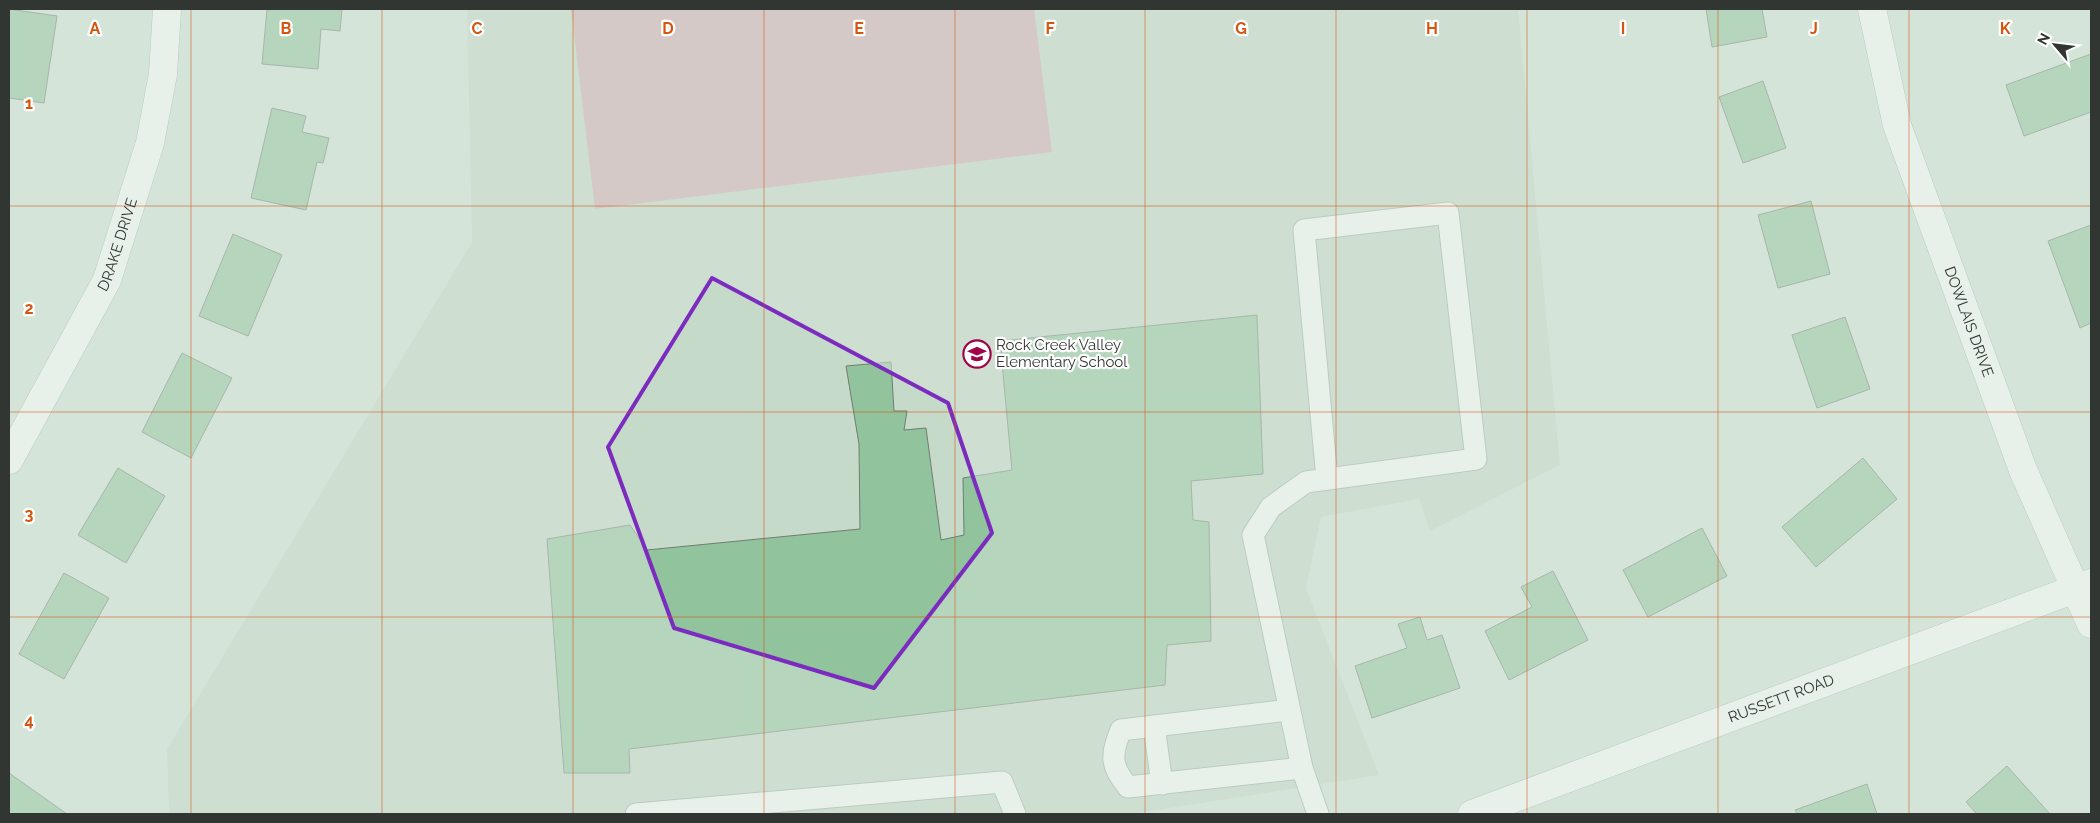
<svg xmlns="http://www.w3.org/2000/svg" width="2100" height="823" viewBox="0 0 2100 823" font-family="Raleway,sans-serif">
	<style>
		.built { fill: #c6daca }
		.green { fill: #d6a9b2 }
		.building { fill: #91c39c; stroke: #707d73 }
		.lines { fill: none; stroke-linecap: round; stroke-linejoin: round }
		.service-casing { stroke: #9faca1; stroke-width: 23 }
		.minor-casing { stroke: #9faca1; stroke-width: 29 }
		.tertiary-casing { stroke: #9faca1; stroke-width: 29 }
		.service { stroke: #fff; stroke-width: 21 }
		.minor { stroke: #fff; stroke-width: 28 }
		.tertiary { stroke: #fff; stroke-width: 28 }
		.marked { fill: none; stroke: #7b2cbf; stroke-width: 4; stroke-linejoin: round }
		.grid { fill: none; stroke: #d65610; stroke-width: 1; stroke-opacity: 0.55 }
		.labels { text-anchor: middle; stroke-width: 4.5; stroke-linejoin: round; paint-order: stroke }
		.street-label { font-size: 15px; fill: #313632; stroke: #fff }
		.poi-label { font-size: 15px; fill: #313632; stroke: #fff; text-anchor: start }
		.grid-label { font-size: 16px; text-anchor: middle; font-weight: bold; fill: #d65610; stroke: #fff; stroke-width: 4.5; stroke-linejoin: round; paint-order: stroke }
	</style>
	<rect width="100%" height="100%" fill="#d6e4d9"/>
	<path class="built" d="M467 9H1518L1560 465 1430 531 1419 499 1321 517 1306 588 1379 775 1132 814H169L167 749 472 242Z"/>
	<path class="green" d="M571 9H1034L1052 152 595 209Z"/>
	<g class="building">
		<path d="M9 9 57 16 44 103 9 98Z"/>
		<path d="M267 9H342L340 31 321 29 318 69 262 64Z"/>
		<path d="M1706 9H1762L1767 37 1712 47Z"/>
		<path d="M2091 54V112L2024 136 2006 85Z"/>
		<path d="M1763 81 1786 148 1743 163 1719 97Z"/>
		<path d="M272 108 306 116 302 132 329 138 323 163 317 162 306 210 251 198Z"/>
		<path d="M1811 201 1830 274 1778 288 1758 215Z"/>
		<path d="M2091 225V323L2080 328 2048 241Z"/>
		<path d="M233 234 282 255 248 336 199 316Z"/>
		<path d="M1257 315 1263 474 1191 481 1193 520 1209 522 1211 641 1167 645 1165 685 629 749 630 773H564L547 539 630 525 647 550 860 529 859 444 846 366 891 362 894 411H907L904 430 926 428 941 540 964 535 963 478 1012 470 1000 341Z"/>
		<path d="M1845 317 1870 389 1817 408 1792 335Z"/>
		<path d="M182 353 232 378 191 458 142 432Z"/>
		<path d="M1863 458 1897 499 1816 567 1782 527Z"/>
		<path d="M118 468 165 496 126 563 78 535Z"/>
		<path d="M1702 528 1727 576 1648 617 1623 570Z"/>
		<path d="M1553 571 1588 640 1509 680 1485 631 1532 607 1521 587Z"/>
		<path d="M64 573 109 598 64 679 19 654Z"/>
		<path d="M1420 617 1427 640 1442 635 1460 688 1372 718 1355 666 1407 648 1398 624Z"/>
		<path d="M2007 766 2050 814H1977L1966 802Z"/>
		<path d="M9 773 67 814H9Z"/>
		<path d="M1867 784 1877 814H1797L1795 810Z"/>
	</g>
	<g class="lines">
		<g class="service-casing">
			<g id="service">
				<path d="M1289 710 1121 730C1110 755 1111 767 1128 787L1302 768"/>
				<path d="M1154 726 1162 784"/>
				<path d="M636 814 1002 782 1015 814"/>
				<path d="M1318 814 1302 768 1253 535 1271 507 1306 482 1476 459 1448 213 1304 230 1327 479"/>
			</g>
		</g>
		<g class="minor-casing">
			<g id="minor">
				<path id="s1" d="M1872 9 1897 125 2023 470 2091 624"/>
				<path id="s2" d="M9 460 107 280 150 143 163 74 167 9"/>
			</g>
		</g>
		<g class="tertiary-casing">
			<g id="tertiary">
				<path id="s3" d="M1472 814 2091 583"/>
			</g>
		</g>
		<use href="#service" class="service"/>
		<use href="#minor" class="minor"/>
		<use href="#tertiary" class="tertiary"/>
	</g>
	<path d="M0 0H2100V823H0ZM712 278 948 403 992 533 874 688 674 628 608 447Z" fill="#d6e4d9" fill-opacity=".55" fill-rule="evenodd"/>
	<path class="marked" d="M712 278 948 403 992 533 874 688 674 628 608 447Z"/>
	<path class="grid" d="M191 9V814M382 9V814M573 9V814M764 9V814M955 9V814M1145 9V814M1336 9V814M1527 9V814M1718 9V814M1909 9V814M9 206H2091M9 412H2091M9 617H2091"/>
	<defs>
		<g id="school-ring" transform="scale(1.4375)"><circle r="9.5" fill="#fff" stroke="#9f0348" stroke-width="1.5"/><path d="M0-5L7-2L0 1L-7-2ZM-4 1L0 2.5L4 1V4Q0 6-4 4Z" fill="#9f0348"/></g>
	</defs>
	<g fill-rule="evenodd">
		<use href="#school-ring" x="977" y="354"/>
	</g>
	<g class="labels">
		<g class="street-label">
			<text dy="5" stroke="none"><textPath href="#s2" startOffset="242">DRAKE DRIVE</textPath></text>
			<text dy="5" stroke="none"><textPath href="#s1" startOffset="328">DOWLAIS DRIVE</textPath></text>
			<text dy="5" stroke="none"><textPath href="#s3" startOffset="330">RUSSETT ROAD</textPath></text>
		</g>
		<g class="poi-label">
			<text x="996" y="350">Rock Creek Valley<tspan x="996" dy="17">Elementary School</tspan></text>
		</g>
	</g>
	<g class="grid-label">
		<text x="95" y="34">A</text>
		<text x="286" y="34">B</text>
		<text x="477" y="34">C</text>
		<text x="668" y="34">D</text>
		<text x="859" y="34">E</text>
		<text x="1050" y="34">F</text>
		<text x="1241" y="34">G</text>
		<text x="1432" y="34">H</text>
		<text x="1623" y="34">I</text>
		<text x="1814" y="34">J</text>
		<text x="2005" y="34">K</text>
		<text x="29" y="109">1</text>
		<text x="29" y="314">2</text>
		<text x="29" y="520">3</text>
		<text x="29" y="726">4</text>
	</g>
	<rect width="2100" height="823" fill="none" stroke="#313632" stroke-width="20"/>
	<g transform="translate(2055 45) rotate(298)" stroke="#ffffff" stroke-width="4" paint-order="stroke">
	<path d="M0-4L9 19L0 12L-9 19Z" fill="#313632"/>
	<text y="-8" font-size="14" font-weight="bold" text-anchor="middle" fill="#313632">N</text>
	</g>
</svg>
